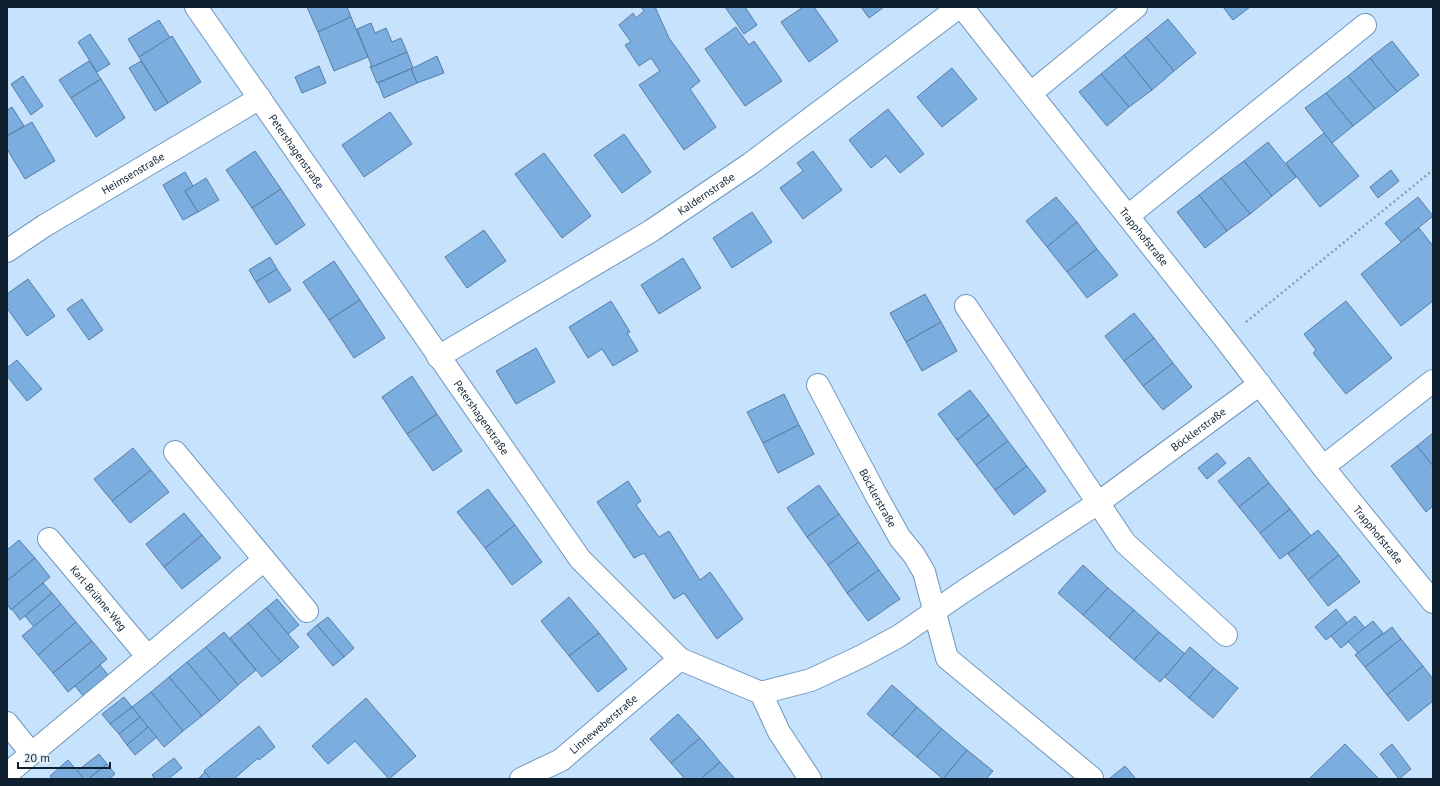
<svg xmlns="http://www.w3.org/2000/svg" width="1440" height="786" viewBox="0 0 1440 786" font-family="'PT Sans',sans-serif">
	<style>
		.building { fill: #7badde; stroke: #557ea7 }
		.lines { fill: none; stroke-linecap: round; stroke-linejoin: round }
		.minor-casing { stroke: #6c96bf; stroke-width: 24 }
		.path { stroke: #869db4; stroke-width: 2.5; stroke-dasharray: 2 3; stroke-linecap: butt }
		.minor { stroke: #fff; stroke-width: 22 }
		.labels { text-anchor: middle; stroke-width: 4; stroke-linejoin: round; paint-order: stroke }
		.street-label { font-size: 11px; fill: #0f2030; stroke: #e4edf6 }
	</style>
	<rect width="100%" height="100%" fill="#c7e2fd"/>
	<g class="building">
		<path d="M307 7H347L351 17 318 32Z"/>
		<path d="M641 7H655L669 38 700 81 690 89 716 127 684 150 639 85 660 71 651 58 639 66 625 45 631 42 619 25 633 13 636 18 644 11Z"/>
		<path d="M725 7H745L757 25 744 34Z"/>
		<path d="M803 7H814L838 41 809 62 781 22Z"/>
		<path d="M861 7H884L869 18Z"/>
		<path d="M1223 7H1250L1233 20Z"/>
		<path d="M351 17 368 57 334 71 318 32Z"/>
		<path d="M1168 19 1196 53 1174 71 1146 37Z"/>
		<path d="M159 20 170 38 139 57 128 39Z"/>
		<path d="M371 23 375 33 386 28 392 42 401 38 407 52 372 67 357 29Z"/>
		<path d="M736 27 749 45 754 41 782 81 745 106 705 49Z"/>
		<path d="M90 34 110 64 97 72 78 42Z"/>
		<path d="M172 36 201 82 168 103 139 57Z"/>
		<path d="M1146 37 1174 71 1152 90 1124 55Z"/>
		<path d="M1392 41 1419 75 1397 92 1370 58Z"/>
		<path d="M407 52 413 68 377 83 370 66 372 67Z"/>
		<path d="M1124 55 1152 90 1129 107 1101 74Z"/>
		<path d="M437 56 444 73 417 83 411 69Z"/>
		<path d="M1370 58 1397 92 1375 109 1348 76Z"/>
		<path d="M89 61 101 79 71 98 59 80Z"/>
		<path d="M141 61 168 103 155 111 129 68Z"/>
		<path d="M319 66 326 83 302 93 295 77Z"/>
		<path d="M952 68 977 99 942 127 917 97Z"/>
		<path d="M411 69 417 83 384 98 378 83Z"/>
		<path d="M1101 74 1129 107 1107 126 1079 92Z"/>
		<path d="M23 76 43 106 31 115 11 84Z"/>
		<path d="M1348 76 1375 109 1353 126 1326 93Z"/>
		<path d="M101 79 125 118 96 137 71 98Z"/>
		<path d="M1326 93 1353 126 1332 143 1305 108Z"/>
		<path d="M12 107 24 126 7 136V110Z"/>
		<path d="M888 109 924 154 900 173 886 156 871 168 849 140Z"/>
		<path d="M390 112 412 144 364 177 342 145Z"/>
		<path d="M32 122 55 161 25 179 7 149V136Z"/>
		<path d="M1324 133 1359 176 1320 207 1286 163Z"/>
		<path d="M624 134 651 172 622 193 594 155Z"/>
		<path d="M1268 142 1296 177 1272 196 1244 161Z"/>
		<path d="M255 151 281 189 252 208 226 170Z"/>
		<path d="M813 151 842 190 803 219 780 188 803 171 797 163Z"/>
		<path d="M544 153 591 216 562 238 515 174Z"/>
		<path d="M1244 161 1272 196 1250 214 1221 178Z"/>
		<path d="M1391 170 1399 181 1378 198 1370 187Z"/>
		<path d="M185 172 193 186 185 191 198 212 183 220 163 185Z"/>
		<path d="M206 178 219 200 198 212 185 191Z"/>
		<path d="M1221 178 1250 214 1227 231 1199 195Z"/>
		<path d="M281 189 305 225 276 245 252 208Z"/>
		<path d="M1199 195 1227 231 1205 248 1177 212Z"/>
		<path d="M1056 197 1077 222 1047 247 1026 221Z"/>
		<path d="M1418 197 1433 216 1401 242 1385 223Z"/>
		<path d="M752 212 772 242 732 268 713 238Z"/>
		<path d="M1077 222 1097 249 1067 272 1047 247Z"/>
		<path d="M1419 228 1433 246V301L1401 326 1361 274Z"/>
		<path d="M484 230 506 261 467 288 445 257Z"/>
		<path d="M1097 249 1118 275 1087 298 1067 272Z"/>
		<path d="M270 257 277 269 256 282 249 270Z"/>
		<path d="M683 258 701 288 659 314 641 285Z"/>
		<path d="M334 261 360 300 329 320 303 282Z"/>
		<path d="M277 269 291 290 269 303 256 282Z"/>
		<path d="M28 279 55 316 27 336 7 308V294Z"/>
		<path d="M925 294 941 322 906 342 890 313Z"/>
		<path d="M82 299 103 330 89 340 67 309Z"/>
		<path d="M360 300 385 338 354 358 329 320Z"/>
		<path d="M611 301 630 332 627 333 638 351 613 366 602 349 588 358 569 327Z"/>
		<path d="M1346 301 1392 358 1346 394 1313 353 1316 350 1304 334Z"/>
		<path d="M1134 313 1154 338 1124 361 1105 336Z"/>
		<path d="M941 322 957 351 922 371 906 342Z"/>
		<path d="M1154 338 1173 363 1143 386 1124 361Z"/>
		<path d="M536 348 555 382 516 404 496 371Z"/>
		<path d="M17 360 42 389 27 401 7 376V368Z"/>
		<path d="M1173 363 1192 387 1163 410 1143 386Z"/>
		<path d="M412 376 437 414 407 434 382 397Z"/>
		<path d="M970 390 989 415 957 440 938 414Z"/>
		<path d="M784 394 799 425 763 443 747 412Z"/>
		<path d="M437 414 462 451 433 471 407 434Z"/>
		<path d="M989 415 1008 441 976 465 957 440Z"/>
		<path d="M799 425 814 454 778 473 763 443Z"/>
		<path d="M1433 433V466L1417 446Z"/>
		<path d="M1008 441 1027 466 995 490 976 465Z"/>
		<path d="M1417 446 1433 466V506L1426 512 1391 466Z"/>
		<path d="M133 448 151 470 112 501 94 479Z"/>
		<path d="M1217 453 1226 463 1207 479 1198 468Z"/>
		<path d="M1249 457 1269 483 1239 507 1218 481Z"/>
		<path d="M1027 466 1046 491 1014 515 995 490Z"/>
		<path d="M151 470 169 492 130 523 112 501Z"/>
		<path d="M628 481 641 501 636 505 659 537 669 531 700 580 710 572 743 619 717 639 684 593 674 599 644 553 634 558 597 502Z"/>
		<path d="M1269 483 1290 509 1260 533 1239 507Z"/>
		<path d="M819 485 839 514 807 537 787 508Z"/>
		<path d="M488 489 515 525 485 548 457 512Z"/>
		<path d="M1290 509 1311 536 1280 559 1260 533Z"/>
		<path d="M184 513 202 535 164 567 146 544Z"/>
		<path d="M839 514 859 542 828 565 807 537Z"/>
		<path d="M515 525 542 562 512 585 485 548Z"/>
		<path d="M1318 530 1339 555 1308 580 1288 554Z"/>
		<path d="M202 535 221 558 182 589 164 567Z"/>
		<path d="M19 540 35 558 7 581V550Z"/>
		<path d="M859 542 879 570 847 593 828 565Z"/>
		<path d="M1339 555 1360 582 1328 606 1308 580Z"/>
		<path d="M35 558 50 577 11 610 7 604V581Z"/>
		<path d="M1083 565 1108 588 1083 615 1058 593Z"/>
		<path d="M879 570 900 599 868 621 847 593Z"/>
		<path d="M43 583 52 593 20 620 12 609Z"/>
		<path d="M1108 588 1134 610 1109 638 1083 615Z"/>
		<path d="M52 593 61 604 34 627 25 616Z"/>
		<path d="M569 597 599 633 569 656 541 621Z"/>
		<path d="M277 599 299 625 288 634 266 608Z"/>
		<path d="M61 604 76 622 38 655 22 636Z"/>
		<path d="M266 608 299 647 281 662 248 623Z"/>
		<path d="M1336 609 1347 623 1326 640 1315 627Z"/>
		<path d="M1134 610 1159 632 1134 660 1109 638Z"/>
		<path d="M1355 616 1365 628 1341 648 1331 636Z"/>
		<path d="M328 617 354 648 344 657 317 625Z"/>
		<path d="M1373 621 1383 633 1358 653 1348 641Z"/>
		<path d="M76 622 92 641 53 673 38 655Z"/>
		<path d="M248 623 281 662 262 677 230 638Z"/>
		<path d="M317 625 344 657 333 666 307 634Z"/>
		<path d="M1392 627 1401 639 1365 667 1355 655Z"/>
		<path d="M224 632 256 670 238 685 206 647Z"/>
		<path d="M1159 632 1185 654 1160 682 1134 660Z"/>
		<path d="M599 633 627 669 598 692 569 656Z"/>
		<path d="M1401 639 1423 666 1387 695 1365 667Z"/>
		<path d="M92 641 107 659 68 692 53 673Z"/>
		<path d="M206 647 238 685 220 701 187 662Z"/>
		<path d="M1190 647 1214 668 1189 698 1165 677Z"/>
		<path d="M187 662 220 701 202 716 169 677Z"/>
		<path d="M100 665 109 676 84 697 75 686Z"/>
		<path d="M1423 666 1433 679V701L1408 721 1387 695Z"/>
		<path d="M1214 668 1238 688 1213 718 1189 698Z"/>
		<path d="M169 677 202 716 183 731 151 692Z"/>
		<path d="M892 685 917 707 892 736 867 714Z"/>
		<path d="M151 692 183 731 164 747 132 707Z"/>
		<path d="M124 697 132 707 110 724 102 714Z"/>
		<path d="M366 698 416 756 389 779 355 741 328 764 312 746Z"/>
		<path d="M132 707 140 717 119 734 110 724Z"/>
		<path d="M917 707 942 729 917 757 892 736Z"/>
		<path d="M678 714 700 738 671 763 650 739Z"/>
		<path d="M140 717 148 727 127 745 119 734Z"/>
		<path d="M259 726 275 747 259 760 258 758 234 779H211L204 771Z"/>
		<path d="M148 727 157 737 135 755 127 745Z"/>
		<path d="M942 729 967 750 943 779 917 757Z"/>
		<path d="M700 738 720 762 701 779H685L671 763Z"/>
		<path d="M1345 744 1379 779H1309Z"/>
		<path d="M1392 744 1411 769 1399 779 1380 754Z"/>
		<path d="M967 750 993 771 986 779H943Z"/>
		<path d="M99 754 107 764 88 779H84L77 771Z"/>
		<path d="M174 758 182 768 168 779H155L152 775Z"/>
		<path d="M68 760 84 779H52L50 776Z"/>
		<path d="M720 762 735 779H701Z"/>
		<path d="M107 764 115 774 109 779H88Z"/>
		<path d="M1125 766 1136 779H1109Z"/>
		<path d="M205 772 211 779H198Z"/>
	</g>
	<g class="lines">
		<g class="minor-casing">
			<g id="minor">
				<path id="s1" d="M196 7 580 559 680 659 761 693 779 732 810 779"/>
				<path id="s2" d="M962 7 1225 339 1323 467 1433 602"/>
				<path d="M1031 93 1136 7"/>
				<path d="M1128 216 1365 25"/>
				<path id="s3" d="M7 251 44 226 260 98"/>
				<path d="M966 306 1125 543 1226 635"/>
				<path id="s4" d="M438 357 651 231 750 164 959 7"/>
				<path id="s5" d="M818 385 876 495 900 538 914 555 924 572 947 658 1092 778"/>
				<path d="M175 452 307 611"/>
				<path d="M1323 467 1433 381"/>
				<path id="s6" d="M49 539 148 657"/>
				<path id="s7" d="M761 693 811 680 862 656 899 636 964 591 1098 503 1260 384"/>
				<path d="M7 723 31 753"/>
				<path d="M7 774 264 560"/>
				<path id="s8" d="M521 779 561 760 680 659"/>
			</g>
		</g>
		<path class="path" d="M1246 322 1433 170"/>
		<use href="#minor" class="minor"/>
	</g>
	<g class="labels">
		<g class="street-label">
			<text dy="4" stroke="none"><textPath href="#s1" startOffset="176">Petershagenstraße</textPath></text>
			<text dy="4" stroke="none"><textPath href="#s3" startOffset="148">Heimsenstraße</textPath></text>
			<text dy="4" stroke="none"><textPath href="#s4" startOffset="314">Kaldernstraße</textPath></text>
			<text dy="4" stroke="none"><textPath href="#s2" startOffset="293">Trapphofstraße</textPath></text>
			<text dy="4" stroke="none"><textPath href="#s1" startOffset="500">Petershagenstraße</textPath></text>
			<text dy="4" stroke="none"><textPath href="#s7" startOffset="514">Böcklerstraße</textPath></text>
			<text dy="4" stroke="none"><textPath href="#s5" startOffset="128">Böcklerstraße</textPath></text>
			<text dy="4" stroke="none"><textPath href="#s2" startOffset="672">Trapphofstraße</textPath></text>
			<text dy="4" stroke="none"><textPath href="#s6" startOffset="77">Karl-Brühne-Weg</textPath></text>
			<text dy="4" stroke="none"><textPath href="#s8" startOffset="100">Linneweberstraße</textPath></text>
		</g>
	</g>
	<rect width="1440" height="786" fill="none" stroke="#0f2030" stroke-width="16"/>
	<path d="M18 762v6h92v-6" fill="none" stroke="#0f2030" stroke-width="2"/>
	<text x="24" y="762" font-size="12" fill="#0f2030" stroke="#e4edf6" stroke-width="3" paint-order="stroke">20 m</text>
</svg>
